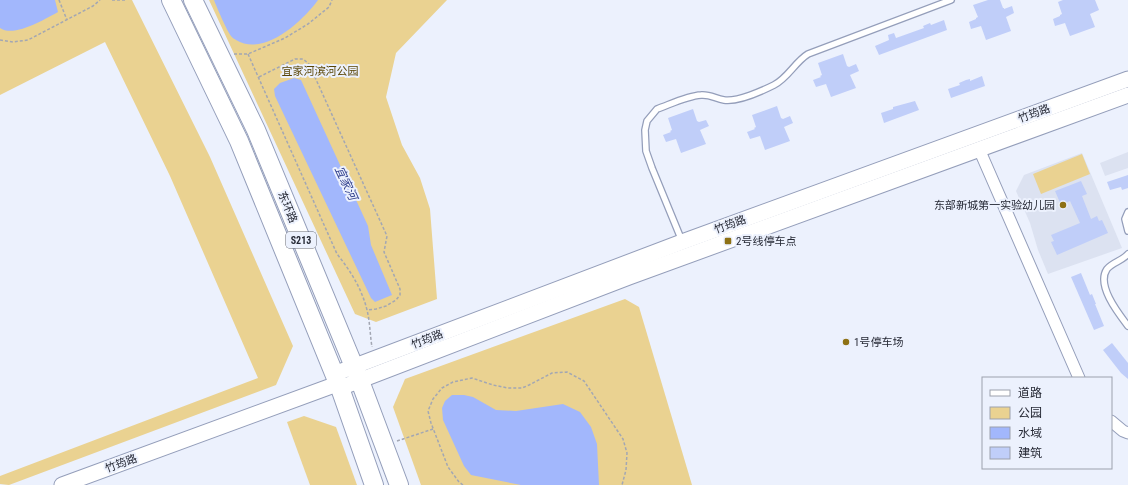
<svg xmlns="http://www.w3.org/2000/svg" width="1128" height="485" viewBox="0 0 1128 485" font-family="'Roboto Condensed','Noto Sans SC',sans-serif">
	<style>
		.built { fill: #dce2f1 }
		.green { fill: #ead291 }
		.water { fill: #a2b7fc }
		.building { fill: #c0cef9 }
		.lines { fill: none; stroke-linecap: round; stroke-linejoin: round }
		.service-casing { stroke: #949eba; stroke-width: 8 }
		.minor-casing { stroke: #949eba; stroke-width: 13 }
		.secondary-casing { stroke: #949eba; stroke-width: 17 }
		.trunk-casing { stroke: #949eba; stroke-width: 20 }
		.path { stroke: #a3a7b3; stroke-width: 1.5; stroke-dasharray: 3 2; stroke-linecap: butt }
		.service { stroke: #fff; stroke-width: 5.5 }
		.minor { stroke: #fff; stroke-width: 11 }
		.secondary { stroke: #fff; stroke-width: 15 }
		.trunk { stroke: #fff; stroke-width: 18 }
		.poi-dot { fill: #8e7115; stroke: #ecf1fd; stroke-width: 1.5 }
		.labels { text-anchor: middle; stroke-width: 4; stroke-linejoin: round; paint-order: stroke }
		.shield { fill: #ecf1fd; stroke: #616470; stroke-width: 1 }
		.shield-label { font-size: 10px; font-weight: bold; fill: #252834 }
		.park-label { font-size: 11px; fill: #594505; stroke: #ecf1fd }
		.street-label { font-size: 11px; fill: #252834; stroke: #ecf1fd }
		.poi-label { font-size: 11px; fill: #252834; stroke: #ecf1fd; text-anchor: start }
		.water-label { font-size: 12px; font-style: italic; fill: #2d3c8b; stroke: #ecf1fd }
	</style>
	<rect width="100%" height="100%" fill="#ecf1fd"/>
	<g class="built">
		<path d="M1128 152V168L1105 176 1100 163Z"/>
		<path d="M1082 153 1122 248 1048 274 1038 250 1030 223 1016 191 1024 175Z"/>
	</g>
	<g class="green">
		<path d="M0 0H132L210 157 293 346 276 385 9 485 0 484V476L258 378 170 176 105 42 0 95Z"/>
		<path d="M209 0H447L396 53 386 97 402 145 420 178 430 209 437 299 376 322 355 314Z"/>
		<path d="M1082 154 1090 174 1041 194 1033 174Z"/>
		<path d="M625 299 639 307 692 485H421L393 407 405 379Z"/>
		<path d="M304 416 336 427 357 485H310L287 422Z"/>
	</g>
	<g class="water">
		<path d="M0 0H55L58 12C45 19 14 38 0 28Z"/>
		<path d="M214 0H318C302 22 264 57 236 40 235 39 232 38 231 36 227 31 217 8 214 0Z"/>
		<path d="M294 78 301 80 368 226 371 245 392 295 375 302 371 298 275 96 274 89 280 83Z"/>
		<path d="M452 395H464L473 397 496 410 516 411 563 404 580 412 591 427 597 444 599 485H521L471 475 464 466 443 420 442 408 445 401Z"/>
	</g>
	<g class="building">
		<path d="M988 0H1000L1003 8H1004V9L1012 6 1014 13 1006 17 1011 31 986 40 981 26 971 29 969 22 976 19V18L978 17 973 5Z"/>
		<path d="M1063 0H1095L1099 10 1090 14 1095 27 1070 36 1065 23 1055 26 1053 19 1060 16V15L1062 14 1058 2Z"/>
		<path d="M944 20 947 30 879 55 875 46 889 40 888 35 894 33 896 38 924 28 923 26 930 23 931 25Z"/>
		<path d="M843 54 847 66 849 67 856 64 859 71 850 75 856 88 831 97 826 84 816 87 813 80 821 77 820 76 822 75 818 63Z"/>
		<path d="M982 76 985 86 951 98 948 89 960 85 959 83 966 80 970 79V81Z"/>
		<path d="M915 101 919 110 884 123 881 113 893 109V107Z"/>
		<path d="M777 106 781 118 783 119 790 116 793 123 784 127 790 141 765 150 760 136 750 139 747 132 755 129 754 128 756 127 752 115Z"/>
		<path d="M693 109 697 121 699 122 706 120 709 126 700 130 706 144 681 153 676 139 666 142 663 135 671 132 670 131 672 130 668 118Z"/>
		<path d="M1128 175V188L1122 190 1121 187 1110 190 1107 182Z"/>
		<path d="M1081 181 1087 194 1082 196 1091 219 1097 216 1099 221 1102 220 1108 233 1057 255 1051 242 1054 241 1051 235 1080 223 1070 201 1061 205 1055 191Z"/>
		<path d="M1081 273 1090 295 1092 294 1096 304H1095L1104 326 1094 330 1071 277Z"/>
		<path d="M1112 343 1128 363V379L1121 373 1103 350Z"/>
	</g>
	<g class="lines">
		<g class="service-casing">
			<g id="service">
				<path d="M1128 212 1125 219 1128 231"/>
				<path d="M682 241 652 168 646 151 645 130 647 121 657 109C671 104 687 96 701 95 710 94 716 99 724 100 737 102 762 91 774 85 788 78 795 62 808 54L951 0"/>
				<path d="M1128 254C1122 261 1113 262 1107 269 1096 285 1118 313 1128 326"/>
			</g>
		</g>
		<g class="minor-casing">
			<g id="minor">
				<path d="M979 149 1079 378"/>
				<path d="M1111 421 1123 431 1128 433"/>
			</g>
		</g>
		<g class="secondary-casing">
			<g id="secondary">
				<path d="M334 374 682 242 1128 79"/>
				<path d="M340 388 629 277 1128 95"/>
				<path d="M62 485 337 384"/>
			</g>
		</g>
		<g class="trunk-casing">
			<g id="trunk">
				<path d="M171 0 239 141 340 388 374 485"/>
				<path d="M193 0 256 130 360 381 399 485"/>
			</g>
		</g>
		<g class="path">
			<path d="M59 0 67 20"/>
			<path d="M112 0H126"/>
			<path d="M0 40 13 42 28 40 93 6 100 0"/>
			<path d="M234 54H248L285 38 308 24 329 7 332 0"/>
			<path d="M248 54 337 254C350 270 362 289 367 310 370 322 370 335 372 347"/>
			<path d="M259 77 295 59H303L309 64 387 236 384 252 400 289V295L396 300 386 306 376 309 367 310"/>
			<path d="M397 441 433 429"/>
			<path d="M463 485 459 482 448 467 431 423 428 411 433 399 442 388 453 382 472 378 493 385 508 388H522L529 385 552 373 567 372 584 381 623 439 627 453 626 470 622 485"/>
		</g>
		<use href="#service" class="service"/>
		<use href="#minor" class="minor"/>
		<use href="#secondary" class="secondary"/>
		<use href="#trunk" class="trunk"/>
	</g>
	<g class="poi-dot">
		<circle cx="1063" cy="205" r="4"/>
		<rect x="724" y="237" width="8" height="8" rx="2"/>
		<circle cx="846" cy="342" r="4"/>
	</g>
	<g class="labels">
		<rect class="shield" x="286" y="232" width="30" height="16" rx="3"/>
		<g class="shield-label">
			<text x="301" y="244">S213</text>
		</g>
		<g class="park-label">
			<text x="320" y="75">宜家河滨河公园</text>
		</g>
		<g class="street-label">
			<text transform="translate(1034 113) rotate(-20)" y="4">竹筠路</text>
			<text transform="translate(288 207) rotate(68)" y="4">东环路</text>
			<text transform="translate(730 224) rotate(-20)" y="4">竹筠路</text>
			<text transform="translate(427 339) rotate(-21)" y="4">竹筠路</text>
			<text transform="translate(121 463) rotate(-20)" y="4">竹筠路</text>
		</g>
		<g class="poi-label">
			<text x="1055" y="209" text-anchor="end">东部新城第一实验幼儿园</text>
			<text x="736" y="245">2号线停车点</text>
			<text x="854" y="346">1号停车场</text>
		</g>
		<g class="water-label">
			<text transform="translate(346 183) rotate(65)" y="4">宜家河</text>
		</g>
	</g>
	<rect x="982" y="377" width="130" height="92" fill="#ecf1fd" stroke="#9ca1ad"/>
	<rect x="990" y="390" width="20" height="6" fill="#ffffff" stroke="#9ca1ad"/>
	<text x="1018" y="397" font-size="12" fill="#252834">道路</text>
	<rect x="990" y="407" width="20" height="12" fill="#ead291" stroke="#9ca1ad"/>
	<text x="1018" y="417" font-size="12" fill="#252834">公园</text>
	<rect x="990" y="427" width="20" height="12" fill="#a2b7fc" stroke="#9ca1ad"/>
	<text x="1018" y="437" font-size="12" fill="#252834">水域</text>
	<rect x="990" y="447" width="20" height="12" fill="#c0cef9" stroke="#9ca1ad"/>
	<text x="1018" y="457" font-size="12" fill="#252834">建筑</text>
</svg>
